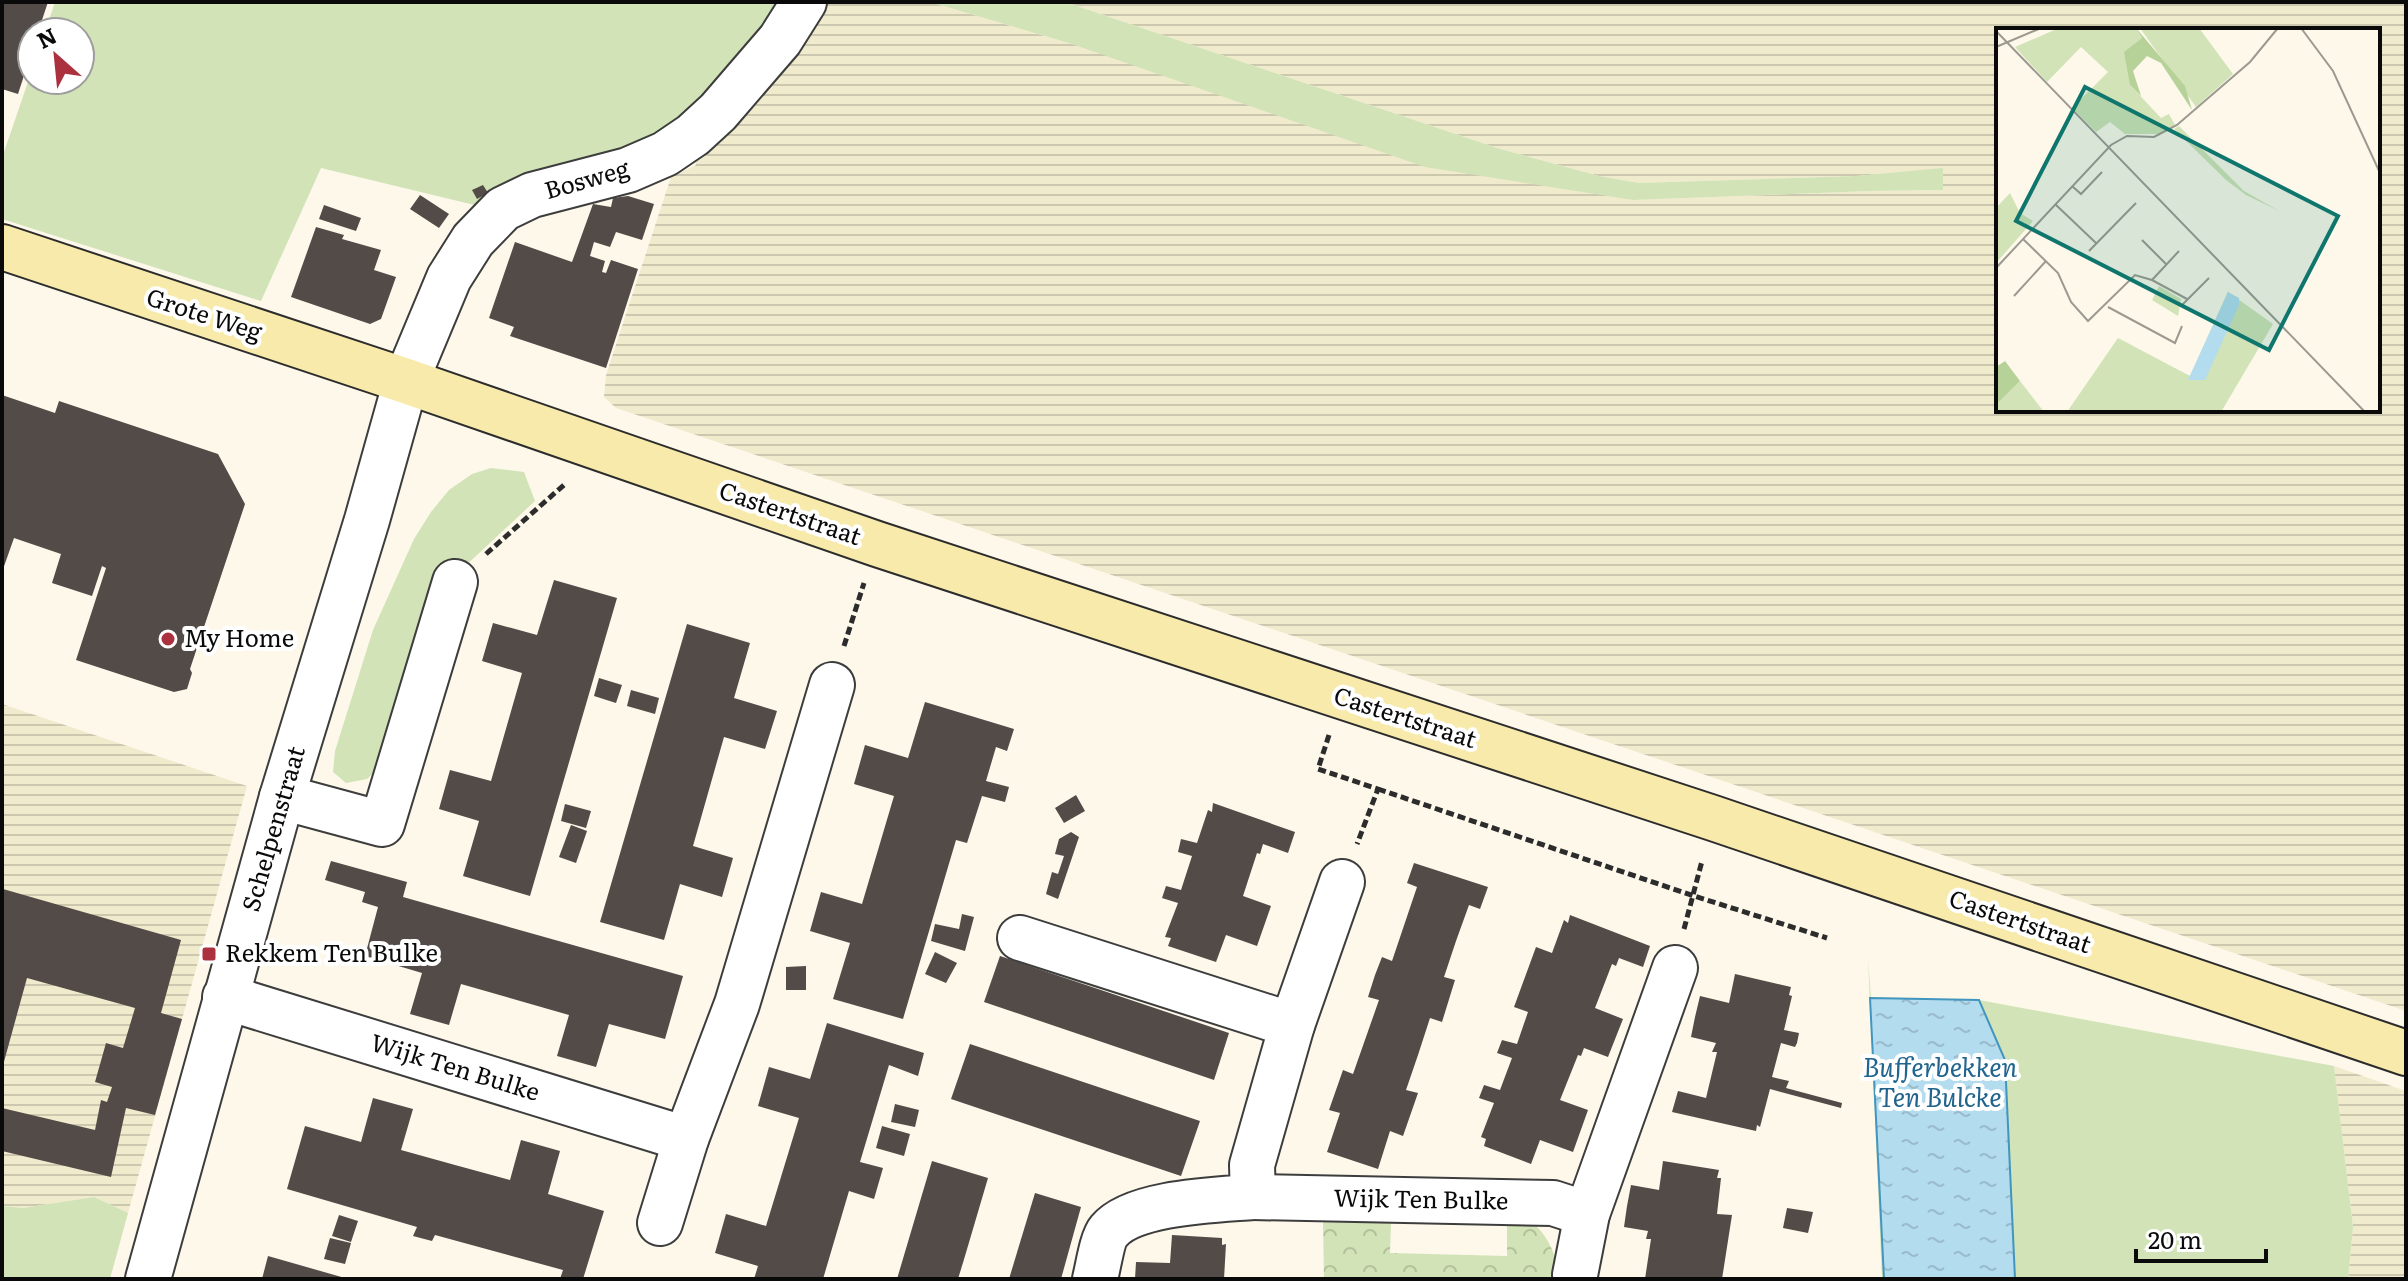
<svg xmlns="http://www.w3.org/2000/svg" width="2408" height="1281" viewBox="0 0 2408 1281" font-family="Literata,serif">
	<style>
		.farmland { fill: url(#farmland-rules); fill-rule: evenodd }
		.grass { fill: #d1e3b7 }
		.park { fill: url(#park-crowns) }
		.water { fill: url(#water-ripples); stroke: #4295bf; stroke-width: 2 }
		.building { fill: #524b48 }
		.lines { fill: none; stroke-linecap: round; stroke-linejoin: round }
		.street-casing { stroke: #3d3d3d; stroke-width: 48 }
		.secondary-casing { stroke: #2c2c2c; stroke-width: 48 }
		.path { stroke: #2c2c2c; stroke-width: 5; stroke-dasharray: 8 4; stroke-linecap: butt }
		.street { stroke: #fff; stroke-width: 44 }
		.secondary { stroke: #f7eaab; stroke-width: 44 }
		.poi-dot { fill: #ac313e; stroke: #fff; stroke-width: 3 }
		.labels { text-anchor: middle; stroke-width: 8; stroke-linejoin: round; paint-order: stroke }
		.street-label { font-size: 24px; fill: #0a0a0a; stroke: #fff }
		.poi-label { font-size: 24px; fill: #0a0a0a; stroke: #fff; text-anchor: start }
		.water-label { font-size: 26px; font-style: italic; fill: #21658f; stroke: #fff }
		.inset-road { fill: none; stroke: #9c9990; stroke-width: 2 }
		.view { fill: #0f766e; fill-opacity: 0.15; stroke: #0f766e; stroke-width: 4 }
		.inset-edge { fill: none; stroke: #0a0a0a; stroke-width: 4 }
	</style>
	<defs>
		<pattern id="farmland-rules" width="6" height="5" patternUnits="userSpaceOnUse" patternTransform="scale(2)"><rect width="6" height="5" fill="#f0ebcd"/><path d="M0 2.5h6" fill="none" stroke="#ccc8af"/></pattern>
		<pattern id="park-crowns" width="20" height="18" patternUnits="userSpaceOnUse" patternTransform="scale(2)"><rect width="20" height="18" fill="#d1e3b7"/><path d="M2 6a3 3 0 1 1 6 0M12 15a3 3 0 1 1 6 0" fill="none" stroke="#b2c19c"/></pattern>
		<pattern id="water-ripples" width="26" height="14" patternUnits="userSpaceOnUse" patternTransform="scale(2)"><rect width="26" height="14" fill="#b3dcef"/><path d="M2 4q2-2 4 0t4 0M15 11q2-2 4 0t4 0" fill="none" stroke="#9bc"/></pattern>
	</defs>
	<rect width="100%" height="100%" fill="#fdf8ea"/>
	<g class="farmland">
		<path d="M817 2H930L1072 44 1633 200 1870 191 1943 190V169L1857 176 1639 183 1599 176 1497 148 1065 2H2406V1011L616 408 604 397 606 375 671 177 696 165 695 150ZM1998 30H2378V410H1998Z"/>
		<path d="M2 704 247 786 128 1213 94 1197 23 1208 2 1206Z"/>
		<path d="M2334 1066 2406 1091V1279H2348L2353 1227Z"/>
	</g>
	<g class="grass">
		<path d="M55 2H792L741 71 657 142 483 207 321 168 261 301 2 219V158L32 70V80H80V32H45Z"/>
		<path d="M930 2H1065L1497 148 1599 176 1639 183 1856 176 1943 168V190L1870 191 1633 200 1425 167 1072 44Z"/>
		<path d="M491 468 524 472 535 501 462 569 382 765 367 779 346 783 333 772 335 751 373 630 414 539 431 512 449 490 472 474Z"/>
		<path d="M1868 958 1871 998 1979 1000 2334 1066 2353 1227 2348 1279H1882Z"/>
		<path d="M94 1197 128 1213 110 1279H2V1206L23 1208Z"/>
	</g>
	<path class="park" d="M1323 1221 1391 1222 1390 1253 1507 1256V1225L1533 1223C1551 1239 1555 1256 1561 1279H1324Z"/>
	<path class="water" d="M1870 998 1979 1000 2005 1060 2015 1279H1884Z"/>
	<g class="building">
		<path d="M2 2H48L38 32H32V51L18 94 2 89Z"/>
		<path d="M483 185 488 193 477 199 472 190Z"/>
		<path d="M420 195 449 214 439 228 410 209Z"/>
		<path d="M628 196 654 204 642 240 616 232 610 247 594 242 590 256 605 261 602 272 606 273 611 260 638 269 606 368 510 336 514 327 489 318 515 242 572 262 593 204 611 207 613 198Z"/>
		<path d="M324 205 361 218 356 231 319 219Z"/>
		<path d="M316 227 344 235 342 239 381 250 374 270 396 277 381 319 370 324 291 297Z"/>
		<path d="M2 395 55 413 59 401 218 454 245 504 190 669 192 673 187 689 174 692 76 660 106 568 102 566 92 596 52 583 61 554 14 538 2 572Z"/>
		<path d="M554 580 617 598 530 896 463 876 479 821 439 809 450 770 491 781 522 673 482 661 493 623 537 635Z"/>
		<path d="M687 624 750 643 734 698 777 711 765 749 724 737 693 846 733 858 722 897 680 884 664 940 600 922Z"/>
		<path d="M599 678 622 685 616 703 594 696Z"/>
		<path d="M631 690 659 698 655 714 627 706Z"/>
		<path d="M925 702 1014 729 1007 751 996 747 986 781 1009 787 1005 802 982 796 967 843 956 840 903 1019 833 999 850 943 810 931 821 892 862 904 894 796 854 784 865 745 908 758Z"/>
		<path d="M1076 795 1085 811 1064 823 1055 808Z"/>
		<path d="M1213 803 1295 832 1288 853 1263 844 1260 854 1257 853 1243 896 1271 906 1257 946 1226 935 1216 962 1168 946 1171 938 1165 937 1178 903 1162 898 1166 886 1181 890 1192 856 1178 852 1181 839 1197 843 1208 810 1212 812Z"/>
		<path d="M565 804 591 811 586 828 561 821Z"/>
		<path d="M571 825 587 831 576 863 559 857Z"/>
		<path d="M1071 832 1079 837 1058 899 1046 894 1052 872 1058 874 1064 856 1055 854 1059 839Z"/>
		<path d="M331 861 407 882 403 897 683 976 665 1039 609 1024 596 1067 557 1056 569 1015 461 984 449 1025 410 1014 422 973 365 956 378 907 362 902 365 892 325 880Z"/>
		<path d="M1414 863 1488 887 1480 909 1469 905 1456 941 1444 977 1455 980 1442 1022 1430 1018 1418 1055 1406 1090 1418 1093 1403 1136 1390 1131 1378 1169 1327 1152 1340 1113 1329 1110 1343 1070 1353 1074 1379 1000 1368 997 1375 975 1382 957 1392 961 1417 887 1407 883Z"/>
		<path d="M3 889 181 940 161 1013 182 1019 155 1115 126 1108 111 1177 2 1151V1108L95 1130 101 1100 107 1102 112 1087 95 1082 106 1043 123 1048 135 1008 27 978 2 1069Z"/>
		<path d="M962 914 974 917 965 951 931 941 935 924 959 929Z"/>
		<path d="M1570 915 1650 946 1643 967 1619 958 1616 966 1612 964 1595 1008 1623 1019 1608 1057 1584 1048 1581 1056 1578 1055 1560 1100 1588 1110 1573 1152 1540 1140 1531 1164 1484 1146 1486 1139 1481 1137 1494 1103 1479 1098 1484 1085 1500 1090 1512 1058 1497 1053 1502 1040 1517 1044 1528 1012 1514 1007 1536 947 1552 953 1564 920 1568 923Z"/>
		<path d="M935 952 957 963 946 983 925 974Z"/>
		<path d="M1000 956 1229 1033 1214 1080 984 1002Z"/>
		<path d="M806 966V990H786V967Z"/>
		<path d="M1735 974 1791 987 1789 995 1792 996 1784 1030 1799 1033 1797 1043 1795 1047 1781 1043 1772 1077 1789 1081 1786 1088 1842 1103 1841 1108 1770 1089 1760 1127 1757 1125 1756 1131 1672 1112 1678 1091 1706 1098 1717 1052H1712L1716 1043 1691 1037 1695 1017 1700 996 1729 1003Z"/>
		<path d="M827 1023 924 1053 918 1076 889 1065 860 1162 883 1168 874 1199 849 1191 823 1279H754L758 1266 715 1253 726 1214 766 1226 799 1118 758 1106 769 1067 810 1079Z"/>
		<path d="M970 1044 1200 1121 1181 1176 951 1099Z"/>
		<path d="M373 1098 413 1109 401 1150 455 1165 510 1180 521 1140 560 1151 548 1194 604 1211 583 1279H560L563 1270 435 1235 432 1241 413 1236 417 1227 287 1189 305 1126 361 1142Z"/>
		<path d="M895 1104 919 1110 915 1127 891 1122Z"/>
		<path d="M882 1126 910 1134 904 1156 876 1148Z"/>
		<path d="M932 1161 988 1178 965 1256 958 1279H897Z"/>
		<path d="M1663 1161 1719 1170 1717 1178H1721L1717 1214 1732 1215 1722 1279H1645L1651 1239H1646L1648 1231 1624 1227 1627 1206 1631 1185 1659 1190Z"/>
		<path d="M1035 1193 1081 1207 1061 1279H1009Z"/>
		<path d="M1787 1208 1813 1212 1808 1233 1783 1228Z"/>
		<path d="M339 1215 358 1221 351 1242 332 1236Z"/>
		<path d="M1172 1235 1222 1238V1245L1226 1244 1224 1279H1135L1136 1262 1170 1263Z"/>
		<path d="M330 1238 351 1243 345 1264 324 1259Z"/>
		<path d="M268 1256 345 1278 344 1279H262Z"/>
	</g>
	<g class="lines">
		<g class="street-casing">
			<g id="street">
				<path d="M282 797 382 824 455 582"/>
				<path d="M1020 938 1292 1025"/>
				<path d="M225 997 686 1139"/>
				<path d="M1253 1197 1553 1203 1587 1214"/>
				<path d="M660 1223 686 1139 737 1004 832 685"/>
				<path d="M1575 1275 1587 1214 1675 968"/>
				<path d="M148 1279 282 797 367 520 406 381 449 278 473 240 503 209 532 195 628 170 665 154 693 135 718 112 780 40 804 2"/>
				<path d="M1095 1279C1098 1268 1102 1239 1109 1231 1133 1202 1216 1200 1253 1197L1252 1165 1292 1025 1342 882"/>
			</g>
		</g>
		<g class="secondary-casing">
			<path id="secondary" d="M2 247 406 381 877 544 1713 818 2406 1053"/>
		</g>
		<g class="path">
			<path d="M486 554 565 484"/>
			<path d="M844 646 864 583"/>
			<path d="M1329 735 1318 769 1378 789 1357 844"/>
			<path d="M1378 789 1694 896 1827 938"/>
			<path d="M1684 929 1702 861"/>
		</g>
		<use href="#street" class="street"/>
		<use href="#secondary" class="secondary"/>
	</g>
	<g class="poi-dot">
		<circle cx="168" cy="639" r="8"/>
		<rect x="201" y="946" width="16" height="16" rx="4"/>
	</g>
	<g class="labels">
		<g class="street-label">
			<text transform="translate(587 180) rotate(-16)" y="8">Bosweg</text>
			<text transform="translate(204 315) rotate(18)" y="8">Grote Weg</text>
			<text transform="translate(790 514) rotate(19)" y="8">Castertstraat</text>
			<text transform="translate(1405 718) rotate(18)" y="8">Castertstraat</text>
			<text transform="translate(274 829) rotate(-74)" y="8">Schelpenstraat</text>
			<text transform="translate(2020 922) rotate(19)" y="8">Castertstraat</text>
			<text transform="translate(455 1068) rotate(17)" y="8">Wijk Ten Bulke</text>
			<text transform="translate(1421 1200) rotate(1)" y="8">Wijk Ten Bulke</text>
		</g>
		<g class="poi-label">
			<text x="184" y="647">My Home</text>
			<text x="225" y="962">Rekkem Ten Bulke</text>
		</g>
		<g class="water-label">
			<text x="1940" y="1077">Bufferbekken<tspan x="1940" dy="30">Ten Bulcke</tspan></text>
		</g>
	</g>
	<g transform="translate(1996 28)">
		<rect width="384" height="384" fill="#fdf8ea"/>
		<path d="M63 0H140L146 10 132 22 134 57 165 90 173 86 179 97 163 106H129L114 94 100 104 76 80 112 44 85 19 51 54 19 19ZM144 0H203L237 46 200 79ZM183 98 248 163 283 183 250 167 230 152 178 101ZM14 165 24 185 37 193 0 235V180ZM234 259 232 264 277 296 225 384H71L122 310 194 348ZM24 353 48 384H0V377Z" fill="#d1e3b7"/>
		<path d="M140 0 189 58 196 82 165 35 151 28 137 43 145 68 134 57 128 24 146 10ZM9 333 24 353 0 377V339Z" fill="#b6d298"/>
		<path d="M163 258 185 271 182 288 156 272Z" fill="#d1e3b7"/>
		<path d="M232 264 243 270V277L209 352H192Z" fill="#b3dcef"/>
		<path class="inset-road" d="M305 0 337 43 384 145M0 3 369 384M0 19 45 0M76 158 85 166 106 144M59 176 100 215M27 211 62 245 75 274 92 293 139 247 156 252 183 223M146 212 170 236M93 223 140 175M0 240 115 117 131 108 158 109 181 97 254 34 282 0M156 252 191 271M18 268 50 233M186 277 213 250M112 279 179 315 186 298"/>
		<path class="view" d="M89 59 342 188 273 322 20 193Z"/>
		<rect width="384" height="384" class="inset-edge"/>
	</g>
	<rect width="2408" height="1281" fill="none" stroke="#0a0a0a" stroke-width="8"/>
	<g transform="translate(56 56) rotate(333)"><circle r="38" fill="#ffffff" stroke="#9d9d9d" stroke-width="2"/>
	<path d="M0-6L14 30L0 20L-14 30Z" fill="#ac313e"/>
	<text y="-12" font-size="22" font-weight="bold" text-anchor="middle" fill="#0a0a0a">N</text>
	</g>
	<path d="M2136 1249v12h130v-12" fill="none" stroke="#0a0a0a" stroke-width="4"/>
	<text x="2148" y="1249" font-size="24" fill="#0a0a0a" stroke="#ffffff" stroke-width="6" paint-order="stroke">20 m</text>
</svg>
